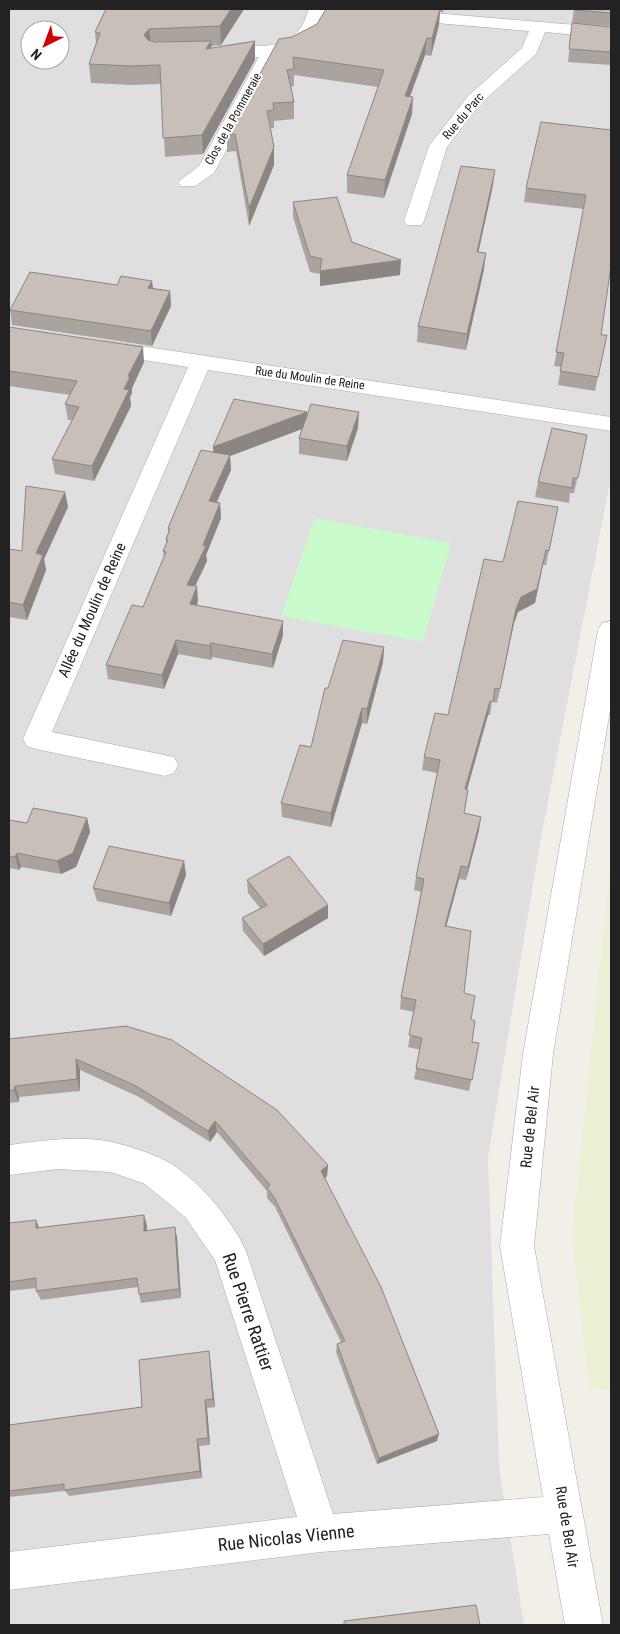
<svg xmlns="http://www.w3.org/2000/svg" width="620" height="1634" viewBox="0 0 620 1634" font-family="'Roboto Condensed',sans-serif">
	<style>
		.residential { fill: #e0dfdf; fill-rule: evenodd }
		.farmland { fill: #eef0d5 }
		.park { fill: #c8facc }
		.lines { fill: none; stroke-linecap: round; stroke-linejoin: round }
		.minor-casing { stroke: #a9a9a9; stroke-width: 1 }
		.minor { fill: #fff; fill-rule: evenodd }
		.wall { fill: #aba49e }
		.shaded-wall { fill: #8b8681 }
		.building { fill: #c7bfb8; stroke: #8b8681 }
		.labels { text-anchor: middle; stroke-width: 4; stroke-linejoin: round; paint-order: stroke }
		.far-street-label { font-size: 12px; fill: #222; stroke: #fff }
		.street-label { font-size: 15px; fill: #222; stroke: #fff }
		.near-street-label { font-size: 18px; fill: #222; stroke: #fff }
	</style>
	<rect width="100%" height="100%" fill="#f2efe9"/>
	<path class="residential" d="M9 9H611V477L539 848 488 1157 499 1466 524 1625H9ZM30 30H60V60H30Z"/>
	<path class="farmland" d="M611 857V1390L589 1387 572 1235Z"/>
	<path class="park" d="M315 518 451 543 423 642 281 616Z"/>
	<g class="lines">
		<g class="minor-casing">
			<g id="minor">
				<path d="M309 9H387L611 28V38L545 32 536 54 480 104 447 147 424 221 421 225H407L404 221 429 146 468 96 522 48 529 31 331 14 324 11C315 35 303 48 278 54L214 173 195 186H181L178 182 199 166 259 57 217 56 211 55 208 51 211 47C240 40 280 58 301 27 305 22 306 15 309 9Z"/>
				<path d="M107 341 611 417V431L208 370 52 732 174 757 178 765 174 773 165 776 36 749 27 746 23 739 188 367 99 353 96 348 99 343Z"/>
				<path d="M611 621V704L553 1054 534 1246 603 1625H565L549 1534 321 1552 9 1590V1552L297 1517 215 1260 185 1217 145 1184 111 1172 58 1169 9 1175V1145C42 1141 79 1135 112 1142 129 1146 151 1153 166 1161 196 1177 232 1219 246 1251L333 1514 543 1497 500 1246 523 1054 598 630 602 623Z"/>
			</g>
		</g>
		<use href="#minor" class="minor"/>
	</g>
	<g class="wall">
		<path d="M106 9H244L221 45 211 46V48L255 41V60L203 154 165 157 161 84 132 85 91 83 89 64 96 44 95 32Z"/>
		<path d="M326 9H444L443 12H440L439 25 431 56 425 55 410 96 412 114 384 198 347 193V175L378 87 294 75V86L291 87 294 102V119L274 121V128H270L274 147V165L249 226 236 151 227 152V134L292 37 317 24Z"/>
		<path d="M574 9H611V27V26L572 23Z"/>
		<path d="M572 23 611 27V65L568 62Z"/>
		<path d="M611 130 601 335H607L595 391 558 385 561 367 554 366 584 209 524 202 526 188Z"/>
		<path d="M493 185 478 253 484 269 466 350 417 342 418 326Z"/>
		<path d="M293 202 352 242 400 275 320 286V274L310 272 293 217Z"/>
		<path d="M117 285 153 288 170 291 171 306 152 346 12 325 10 310Z"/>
		<path d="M9 327 144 362 132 388V393L130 397 131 406 94 481 55 474 52 459 72 420H68L65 404 70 395 9 386Z"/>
		<path d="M307 417 358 428 347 461 299 454V438L302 429 230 456 231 470 217 502 220 503 221 518 206 555 207 561 195 586 198 601 197 605 283 635 273 668 212 657 211 660 178 654 164 689 108 679 106 665 143 607 164 557 163 551 166 544V539L168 533V528L213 452Z"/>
		<path d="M587 435 574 493H570L569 503 535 497 538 482Z"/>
		<path d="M65 492 68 507 44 559 46 570 27 620 9 617V549L22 551Z"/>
		<path d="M558 507 546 565H543L535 603 518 612 514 623 497 703 492 702 490 715H488L467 790 466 804 464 813 479 830 466 880 459 879 446 926 471 1019 472 1042 479 1043 469 1091 414 1079 420 1050 408 1047 414 1012 400 1009 401 997 421 892 414 890 416 877 437 773 422 770 424 757 448 715 503 562Z"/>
		<path d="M384 647 383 662 367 724 362 723 331 827 282 817 281 803 311 747 328 688Z"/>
		<path d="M87 818 90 832 76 867 61 874 21 867 19 870 9 868V820L27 823Z"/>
		<path d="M184 861 186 875 171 916 97 901 93 888Z"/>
		<path d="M247 880 328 918 264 956 243 931 242 918 260 908 248 893Z"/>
		<path d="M126 1026 328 1165 327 1176 325 1178 437 1441 377 1464 336 1352 337 1344 341 1342 275 1207 267 1198V1191L217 1132 210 1142 139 1097 80 1070V1091L19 1097V1102L9 1103V1039Z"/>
		<path d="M9 1223 39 1228 147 1225V1231L177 1237 181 1298 141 1303 139 1294 138 1287 41 1300 36 1291V1288L9 1291Z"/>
		<path d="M209 1351 210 1359 215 1407 207 1408 210 1445 199 1446 202 1478 69 1496 65 1491 9 1497V1425L142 1407Z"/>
	</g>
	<g class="shaded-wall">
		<path d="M231 9H244L221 45 220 26Z"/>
		<path d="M440 9 439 25 431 56 432 38Z"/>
		<path d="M149 29 151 48 144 35Z"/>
		<path d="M427 38 425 55 404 113 405 96Z"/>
		<path d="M211 41 212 60 206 49Z"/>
		<path d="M255 41V60L203 154 202 135Z"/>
		<path d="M413 97 412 114 384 198 385 180Z"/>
		<path d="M274 147V165L249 226V208Z"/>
		<path d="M495 170 493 185 475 268 477 252Z"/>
		<path d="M486 253 484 269 466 350 467 334Z"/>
		<path d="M401 260 400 275 320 286V271Z"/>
		<path d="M152 281 154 296 148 288Z"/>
		<path d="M170 291 171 306 152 346 151 331Z"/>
		<path d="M143 347 144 362 132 388V393L130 397 131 406 94 481 92 466 128 376Z"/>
		<path d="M307 412V427L230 456 231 470 210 516 209 501 214 462 213 447Z"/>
		<path d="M359 412 358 428 347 461V446Z"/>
		<path d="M65 492 68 507 44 559 46 570 27 620 23 605 36 553Z"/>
		<path d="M220 503 221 518 206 555 207 561 189 599 187 585Z"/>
		<path d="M546 550 535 603 518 612 514 623 497 703 516 609 521 597Z"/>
		<path d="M197 586 198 601 192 618 190 604Z"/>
		<path d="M283 621V635L273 668 272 654Z"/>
		<path d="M176 640 178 654 164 689 162 675Z"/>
		<path d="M211 643 212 657 211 660 210 646Z"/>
		<path d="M384 647 383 662 367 724V709Z"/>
		<path d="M490 701 488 715 463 803 465 789Z"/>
		<path d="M362 708V723L331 827V813Z"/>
		<path d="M481 817 479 830 466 880 468 867Z"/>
		<path d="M87 818 90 832 76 867 61 874 57 861Z"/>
		<path d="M17 853 21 867 19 870 15 857Z"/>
		<path d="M184 861 186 875 171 916 169 903Z"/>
		<path d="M461 866 459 879 443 939 445 926Z"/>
		<path d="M328 905V918L264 956 263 944Z"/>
		<path d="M76 1059 80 1070V1091L77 1079Z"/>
		<path d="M15 1086 19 1097V1102L14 1090Z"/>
		<path d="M215 1121 217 1132 210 1142 208 1131Z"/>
		<path d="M328 1165 327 1176 321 1181V1171Z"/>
		<path d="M144 1215 147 1225 146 1241 144 1231Z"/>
		<path d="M36 1220 40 1230 36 1228Z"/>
		<path d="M175 1227 177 1237 181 1298 179 1289Z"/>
		<path d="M209 1351 210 1359 215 1407 213 1399Z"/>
		<path d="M205 1400 207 1408 210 1445 208 1438Z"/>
		<path d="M439 1434 437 1441 377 1464 379 1458Z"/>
		<path d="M197 1439 199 1446 202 1478 200 1471Z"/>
	</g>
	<g class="building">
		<path d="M106 9H231L220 26 149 29 144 35 148 40 155 42 211 41 206 49 255 41 202 135 163 138 160 65 130 66 89 64 100 33 95 32Z"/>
		<path d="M326 9H440L432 38H427L405 96 413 97 385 180 347 175 384 70 293 57 294 69 287 70 294 102 273 103 274 110 267 111 274 147 249 208 235 134H227L279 39 292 37 317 24Z"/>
		<path d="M574 9H611V13L574 10Z"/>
		<path d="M572 23 611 27V52L569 49Z"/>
		<path d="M541 122 611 130V266L601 335H607L598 377 560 371 564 353 556 352 586 195 526 188Z"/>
		<path d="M461 166 495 170 477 252 486 253 467 334 418 326Z"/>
		<path d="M337 197 352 242 401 260 320 271 322 259 310 256 293 202Z"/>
		<path d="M30 272 117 285 121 276 152 281 148 288 170 291 151 331 10 310Z"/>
		<path d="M9 327 143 347 128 376 130 377 124 389 129 390 92 466 52 459 79 407 65 404 77 381 9 371Z"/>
		<path d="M234 399 307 412 213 447Z"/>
		<path d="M311 404 359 412 347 446 299 438Z"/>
		<path d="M552 428 587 435 578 478H573L572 488 538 482Z"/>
		<path d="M201 450 230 455 209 501 220 503 203 545 206 546 187 585 197 586 190 604 283 621 272 654 211 643 210 646 176 640 162 675 106 665 132 605 143 607 166 552 163 551 168 540 166 539 170 529 168 528Z"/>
		<path d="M26 486 65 492 36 553 43 555 23 605 9 602V549L22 551Z"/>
		<path d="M518 501 558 507 549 551 546 550 537 589 521 597 516 609 500 689 495 688 493 701H490L465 789 468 790 464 813 481 817 468 867 461 866 445 926 471 931 464 993 475 996 471 1019 475 1021 472 1042 479 1043 472 1080 416 1068 422 1038 409 1035 416 1000 401 997 424 879 416 877 440 760 424 757 435 713 448 715 484 559 503 562Z"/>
		<path d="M343 640 384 647 367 709 362 708 331 813 281 803 300 745 311 747 325 688H328Z"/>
		<path d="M33 808 87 818 73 853 57 861 17 853 15 857 9 856V820L27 823Z"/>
		<path d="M109 846 184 861 169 903 93 888Z"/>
		<path d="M289 856 328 905 263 944 242 918 267 905 247 880Z"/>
		<path d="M126 1026 172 1040 277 1110 328 1165 321 1171 381 1287 439 1434 379 1458 337 1344 345 1341 274 1197 267 1188 270 1185 215 1121 208 1131 136 1086 76 1059 77 1079 15 1086 14 1090 9 1091V1039Z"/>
		<path d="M144 1215V1231L175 1227 179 1289 139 1294 137 1278 36 1291V1278L9 1282V1223L36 1220V1228Z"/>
		<path d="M209 1351 213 1399 205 1400 208 1438 197 1439 200 1471 64 1490V1484L9 1491V1425L142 1407 139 1360Z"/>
		<path d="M476 1605 480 1625H344V1621Z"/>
	</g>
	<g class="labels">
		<g class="far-street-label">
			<text transform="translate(463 116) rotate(-50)" y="4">Rue du Parc</text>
			<text transform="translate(233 119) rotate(-61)" y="4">Clos de la Pommeraie</text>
			<text transform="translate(310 378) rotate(8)" y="4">Rue du Moulin de Reine</text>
		</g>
		<g class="street-label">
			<text transform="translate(92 610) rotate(-66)" y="5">Allée du Moulin de Reine</text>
			<text transform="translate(530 1127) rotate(-84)" y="5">Rue de Bel Air</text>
			<text transform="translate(567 1527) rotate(81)" y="5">Rue de Bel Air</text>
		</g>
		<g class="near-street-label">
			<text transform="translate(248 1312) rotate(71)" y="6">Rue Pierre Rattier</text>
			<text transform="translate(286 1538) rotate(-6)" y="6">Rue Nicolas Vienne</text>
		</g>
	</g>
	<rect width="620" height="1634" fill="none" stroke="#222222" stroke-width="20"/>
	<g transform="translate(45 45) rotate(222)"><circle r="24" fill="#ffffff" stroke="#a7a7a7"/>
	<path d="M0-4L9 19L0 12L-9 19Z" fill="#d40000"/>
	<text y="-8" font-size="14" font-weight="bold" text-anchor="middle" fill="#222222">N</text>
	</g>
</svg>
